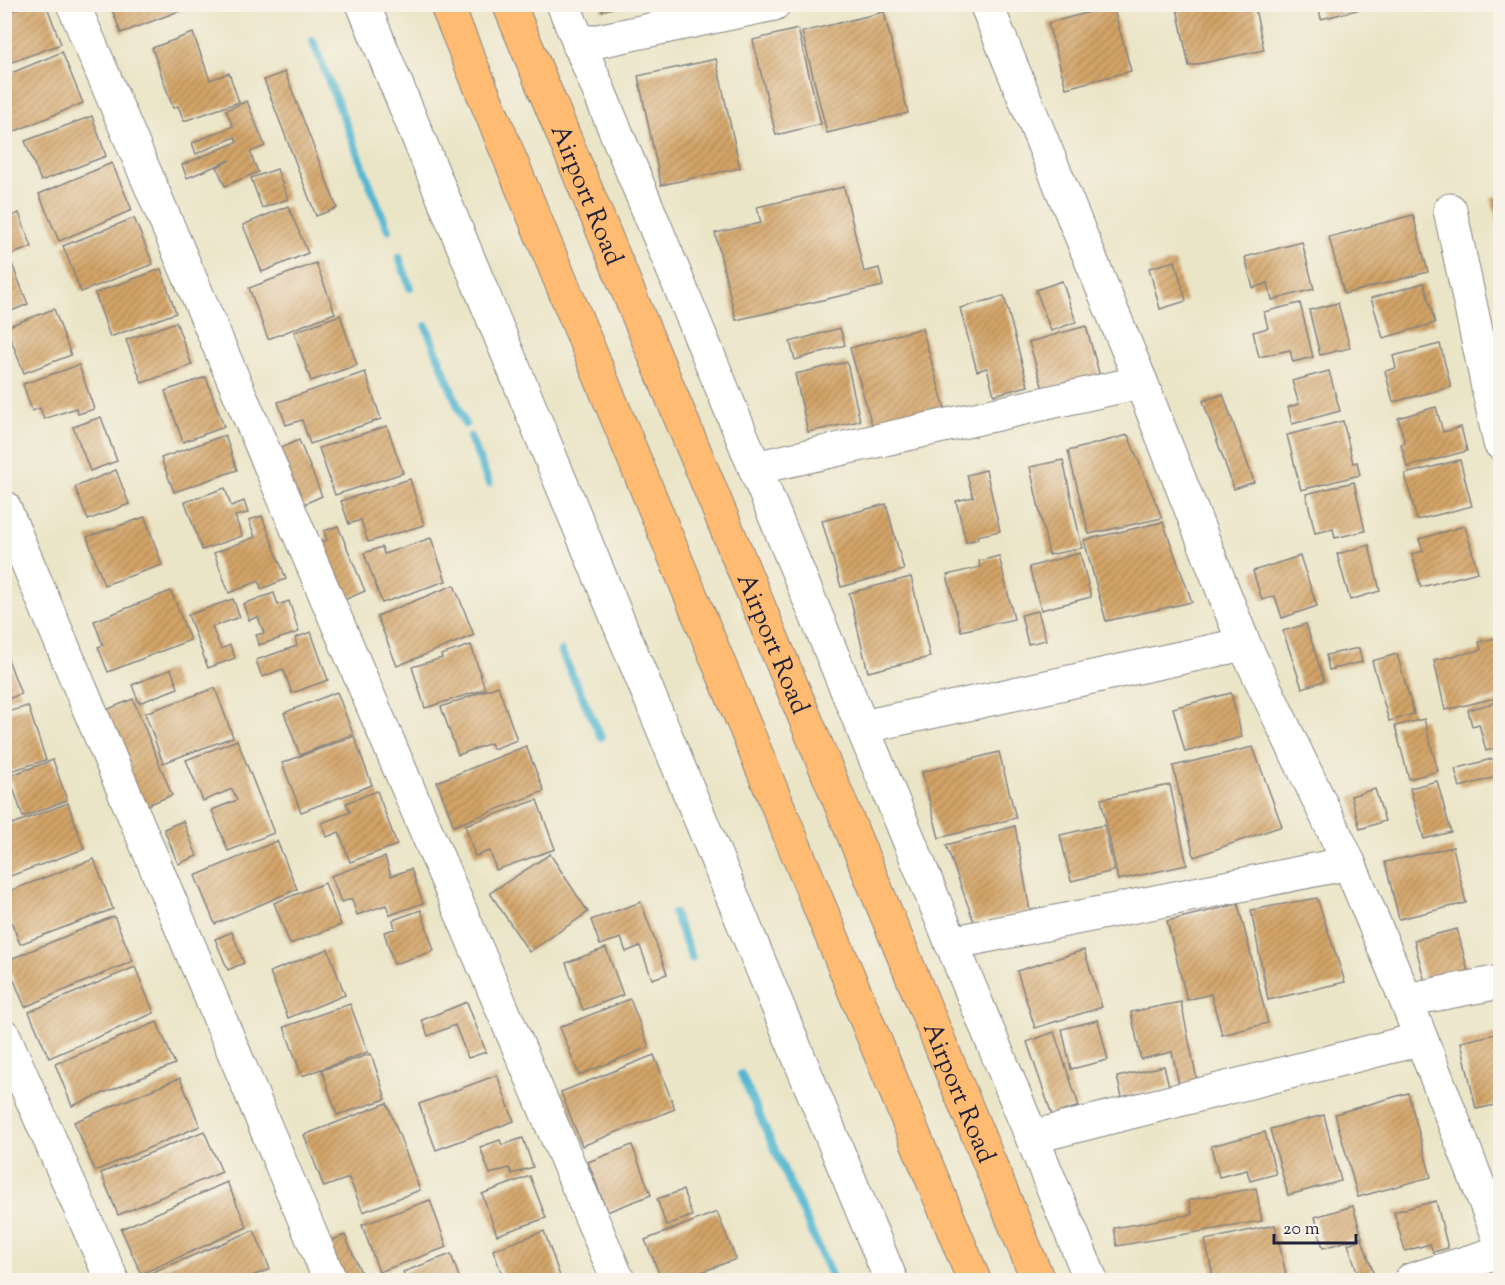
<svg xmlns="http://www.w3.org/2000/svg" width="1505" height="1285" viewBox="0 0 1505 1285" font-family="'Sorts Mill Goudy',serif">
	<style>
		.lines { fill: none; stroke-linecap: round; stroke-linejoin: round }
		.stream { stroke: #53b7d1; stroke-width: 8 }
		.building { fill: url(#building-hatch) }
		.minor-casing { stroke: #868482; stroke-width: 35 }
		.major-casing { stroke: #868482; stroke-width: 35 }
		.minor { stroke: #fff; stroke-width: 33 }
		.major { stroke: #ffbb71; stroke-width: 33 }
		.labels { text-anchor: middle; stroke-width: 6; stroke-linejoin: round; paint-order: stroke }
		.street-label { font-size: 26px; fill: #22223b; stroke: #f7f3e8 }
	</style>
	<defs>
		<pattern id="building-hatch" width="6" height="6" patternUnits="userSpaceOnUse" patternTransform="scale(1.5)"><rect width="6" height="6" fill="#d3a467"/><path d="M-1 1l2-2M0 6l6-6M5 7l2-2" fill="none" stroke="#ab8556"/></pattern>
	</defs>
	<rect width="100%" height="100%" fill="#f7f3e8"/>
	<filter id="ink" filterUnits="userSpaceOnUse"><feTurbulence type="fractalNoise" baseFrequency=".0167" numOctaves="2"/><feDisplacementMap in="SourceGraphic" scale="12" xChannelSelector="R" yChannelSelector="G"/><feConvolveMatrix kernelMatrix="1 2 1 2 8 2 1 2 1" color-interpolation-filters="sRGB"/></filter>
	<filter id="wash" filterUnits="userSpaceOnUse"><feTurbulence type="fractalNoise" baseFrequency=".008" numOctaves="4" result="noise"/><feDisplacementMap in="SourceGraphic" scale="24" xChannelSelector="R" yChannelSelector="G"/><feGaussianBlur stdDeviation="1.35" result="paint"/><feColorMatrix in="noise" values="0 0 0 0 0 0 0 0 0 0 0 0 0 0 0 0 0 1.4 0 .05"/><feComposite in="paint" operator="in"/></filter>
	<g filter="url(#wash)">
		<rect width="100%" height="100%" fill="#ebe5c8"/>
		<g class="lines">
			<g class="stream">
				<path d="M313 41 388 230"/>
				<path d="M399 257 410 288"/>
				<path d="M426 326 465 424"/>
				<path d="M470 437 489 483"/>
				<path d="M561 651 601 737"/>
				<path d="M674 913 692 958"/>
				<path d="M741 1074 833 1280"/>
			</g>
		</g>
		<g id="blocks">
			<g class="building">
				<path d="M30 4H46L61 44 4 65V45L7 44 4 38V14Z"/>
				<path d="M110 4H195V5L121 33Z"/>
				<path d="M600 4H623V5L602 11Z"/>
				<path d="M1196 4H1254L1264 50 1189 66 1177 8Z"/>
				<path d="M1318 4H1360L1361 9 1321 19Z"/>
				<path d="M1113 6 1131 71 1066 88 1048 23Z"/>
				<path d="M884 12 908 113 827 133 802 32Z"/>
				<path d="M798 29 821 124 776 135 753 40Z"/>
				<path d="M193 33 210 80 229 73 239 102 184 121 178 106 173 108 152 48Z"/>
				<path d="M62 52 83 103 8 134 4 127V76Z"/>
				<path d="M716 59 740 168 661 185 638 76Z"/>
				<path d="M285 72 337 208 316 216 264 80Z"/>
				<path d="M247 101 265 146 250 152 258 172 225 186 217 167 230 160 187 178 182 165 237 142 235 137 196 154 192 143 233 126 226 110Z"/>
				<path d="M92 116 106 156 41 181 25 141Z"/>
				<path d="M112 163 132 210 59 241 39 194Z"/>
				<path d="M277 169 288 199 262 208 251 178Z"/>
				<path d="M844 187 864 272 879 268 883 286 736 320 715 233 761 223 757 207Z"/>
				<path d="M1500 195V232L1491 198Z"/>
				<path d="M288 206 308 253 262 272 243 225Z"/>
				<path d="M19 213 32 247 4 257V219Z"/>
				<path d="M1413 215 1428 272 1344 294 1329 237Z"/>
				<path d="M134 218 153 264 81 292 63 246Z"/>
				<path d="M1302 242 1314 289 1272 300 1268 283 1253 288 1245 257Z"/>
				<path d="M1175 261 1186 301 1160 309 1149 268Z"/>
				<path d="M316 263 335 313 268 339 249 288Z"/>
				<path d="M12 264 28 304 4 314V267Z"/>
				<path d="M161 269 176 313 110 337 95 293Z"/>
				<path d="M1062 281 1076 322 1051 331 1036 290Z"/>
				<path d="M1424 283 1435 323 1383 338 1371 298Z"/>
				<path d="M1004 296 1028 386 994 395 987 368 977 371 960 308Z"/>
				<path d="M1300 303 1313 357 1293 362 1290 350 1259 357 1253 332 1268 328 1264 312Z"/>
				<path d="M1338 303 1350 348 1320 355 1309 310Z"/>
				<path d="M54 309 71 355 24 373 6 327Z"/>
				<path d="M340 315 357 365 311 381 294 332Z"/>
				<path d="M176 322 192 365 142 383 126 340Z"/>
				<path d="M1086 326 1101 380 1045 396 1029 342Z"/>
				<path d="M840 328 845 345 795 360 790 342Z"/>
				<path d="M922 328 945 409 873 429 850 348Z"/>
				<path d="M1440 344 1451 387 1393 402 1385 371 1396 368 1393 356Z"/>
				<path d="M847 362 860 421 808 432 795 374Z"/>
				<path d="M79 365 94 409 78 414 76 408 44 419 40 408 32 411 23 384Z"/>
				<path d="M1329 371 1340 411 1292 424 1288 407 1299 404 1292 381Z"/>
				<path d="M365 372 381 419 310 444 302 420 286 425 278 402Z"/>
				<path d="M206 377 224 427 183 442 165 391Z"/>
				<path d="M1223 394 1254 482 1234 489 1203 401Z"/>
				<path d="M1436 407 1443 432 1461 427 1467 451 1407 467 1401 444 1405 443 1398 418Z"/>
				<path d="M101 417 117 461 90 471 73 427Z"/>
				<path d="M1343 421 1353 463 1357 462 1360 475 1301 490 1287 435Z"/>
				<path d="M387 426 403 473 335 495 319 448Z"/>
				<path d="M225 435 237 470 174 492 161 458Z"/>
				<path d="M1128 435 1162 518 1089 534 1068 451Z"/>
				<path d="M299 440 322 496 300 506 276 450Z"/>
				<path d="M1063 460 1082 548 1049 555 1030 467Z"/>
				<path d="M1460 460 1472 506 1417 520 1405 474Z"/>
				<path d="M116 470 129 504 88 520 75 487Z"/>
				<path d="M986 470 1000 531 977 536 978 539 966 542 956 501 973 497 967 475Z"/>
				<path d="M410 479 424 525 368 542 361 520 349 524 341 501Z"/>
				<path d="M1354 482 1365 531 1335 538 1333 529 1315 533 1306 494Z"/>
				<path d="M225 488 231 506 244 501 248 513 235 516 242 536 202 550 185 502Z"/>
				<path d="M886 504 904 570 841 587 822 521Z"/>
				<path d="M262 516 286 579 261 589 259 581 229 593 214 553 255 537 249 520Z"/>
				<path d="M145 517 162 565 104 585 87 537Z"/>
				<path d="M1163 522 1192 602 1106 621 1084 540Z"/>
				<path d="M338 526 365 591 344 600 320 542 327 540 324 531Z"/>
				<path d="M1465 526 1478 572 1421 587 1412 554 1423 551 1419 539Z"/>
				<path d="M431 538 446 581 382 603 364 553 382 547 384 554Z"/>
				<path d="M1369 545 1380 591 1350 600 1337 554Z"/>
				<path d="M1080 553 1091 597 1041 610 1029 567Z"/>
				<path d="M999 556 1014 619 961 631 947 575 980 567 979 561Z"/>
				<path d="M1300 556 1317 606 1282 618 1275 596 1262 600 1253 571Z"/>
				<path d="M911 577 930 657 868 672 849 593Z"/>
				<path d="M454 585 474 635 397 666 377 616Z"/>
				<path d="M171 591 190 640 108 672 98 647 103 645 94 621Z"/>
				<path d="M274 593 278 605 289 601 299 632 259 645 256 635 264 633 258 617 249 620 243 604Z"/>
				<path d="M233 599 240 617 212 627 221 649 230 645 235 658 208 668 188 615Z"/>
				<path d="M1038 611 1046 640 1028 644 1021 615Z"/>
				<path d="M1306 624 1324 681 1302 688 1283 631Z"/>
				<path d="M311 632 328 680 292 693 283 669 262 677 256 660 297 646 295 638Z"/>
				<path d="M1497 638 1500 654V697L1445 710 1434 660 1481 650 1479 642Z"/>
				<path d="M471 645 485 689 425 708 412 667 442 658 441 655Z"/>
				<path d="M1359 648 1362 662 1329 670 1326 655Z"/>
				<path d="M5 651 21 694 5 700Z"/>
				<path d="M1397 654 1414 714 1389 721 1372 661Z"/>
				<path d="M171 669 178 688 139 703 132 685Z"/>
				<path d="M498 686 517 740 493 749 491 743 458 755 441 707Z"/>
				<path d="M215 688 233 737 163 763 145 713Z"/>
				<path d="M337 692 353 734 300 755 284 713Z"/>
				<path d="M1231 693 1242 737 1185 752 1173 708Z"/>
				<path d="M133 699 172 795 133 811 94 715Z"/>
				<path d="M1500 701V747L1486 751 1479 724 1472 726 1468 710Z"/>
				<path d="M28 706 46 760 4 773V713Z"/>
				<path d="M1424 719 1438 771 1409 779 1395 726Z"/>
				<path d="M354 736 372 785 301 812 282 763Z"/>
				<path d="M237 740 274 833 228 851 212 810 237 800 232 789 203 801 186 760Z"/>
				<path d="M526 746 544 791 454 826 437 782Z"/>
				<path d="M1253 747 1282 826 1194 857 1173 766Z"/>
				<path d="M999 752 1016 818 939 838 922 772Z"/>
				<path d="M1495 758 1499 776 1460 787 1455 769Z"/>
				<path d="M53 760 67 800 23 817 9 776Z"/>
				<path d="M1437 781 1451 832 1424 839 1410 788Z"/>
				<path d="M1170 785 1187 865 1118 880 1101 799Z"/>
				<path d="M1375 789 1385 821 1360 829 1351 796Z"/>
				<path d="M377 791 397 845 350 862 339 832 327 837 322 823 350 812 346 803Z"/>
				<path d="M537 800 555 849 496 870 490 851 475 856 465 825Z"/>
				<path d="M68 803 84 849 5 878 4 827Z"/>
				<path d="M183 821 197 856 178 864 164 829Z"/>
				<path d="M1104 825 1114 871 1071 881 1060 835Z"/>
				<path d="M1015 826 1030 911 974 922 946 845Z"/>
				<path d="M277 841 297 889 215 924 195 876Z"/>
				<path d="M1453 847 1466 903 1399 919 1385 862Z"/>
				<path d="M550 854 588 912 529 952 490 893Z"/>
				<path d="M385 857 391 876 411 869 423 903 390 915 386 905 357 915 352 899 341 902 331 876Z"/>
				<path d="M94 859 113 909 20 944 4 903V893Z"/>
				<path d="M325 883 341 925 290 944 274 903Z"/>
				<path d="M1317 898 1345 982 1268 1000 1251 910Z"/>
				<path d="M641 902 667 974 652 979 640 946 626 952 621 938 600 945 591 920Z"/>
				<path d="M1238 904 1268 1023 1222 1035 1211 994 1187 1000 1167 921Z"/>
				<path d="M421 910 434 951 394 964 384 932 395 929 393 920Z"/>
				<path d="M114 916 133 961 25 1007 6 961Z"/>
				<path d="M1457 929 1468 971 1425 982 1414 940Z"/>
				<path d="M232 932 244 963 228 970 215 939Z"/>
				<path d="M606 948 623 995 583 1010 566 963Z"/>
				<path d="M328 949 345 995 288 1018 270 972Z"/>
				<path d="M1084 950 1102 1007 1035 1028 1017 971Z"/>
				<path d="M135 967 154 1013 49 1058 29 1012Z"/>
				<path d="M630 999 649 1047 579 1075 560 1027Z"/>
				<path d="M467 1002 486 1052 468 1058 455 1025 428 1036 422 1020Z"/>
				<path d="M1181 1002 1197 1080 1179 1084 1172 1052 1141 1059 1131 1012Z"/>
				<path d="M350 1004 368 1052 302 1076 284 1027Z"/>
				<path d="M1098 1020 1108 1060 1071 1069 1062 1029Z"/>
				<path d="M157 1022 175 1064 72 1106 55 1064Z"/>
				<path d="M1054 1032 1079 1106 1052 1115 1027 1042Z"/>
				<path d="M1500 1033V1104L1476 1109 1461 1042Z"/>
				<path d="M371 1054 386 1099 337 1115 322 1070Z"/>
				<path d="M654 1055 675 1109 582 1146 561 1092Z"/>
				<path d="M1164 1066 1169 1086 1122 1097 1117 1077Z"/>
				<path d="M497 1075 514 1121 436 1150 419 1104Z"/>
				<path d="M180 1078 200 1126 95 1171 74 1122Z"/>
				<path d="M1408 1093 1431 1177 1358 1197 1335 1114Z"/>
				<path d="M387 1103 420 1190 363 1212 349 1178 324 1187 304 1135Z"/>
				<path d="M1324 1115 1341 1181 1288 1195 1270 1129Z"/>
				<path d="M204 1131 222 1172 118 1215 101 1173Z"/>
				<path d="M1265 1132 1276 1174 1250 1181 1247 1170 1219 1177 1211 1146Z"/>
				<path d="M523 1138 533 1167 512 1174 509 1168 490 1174 480 1147 500 1140 502 1145Z"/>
				<path d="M632 1145 651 1195 607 1212 588 1162Z"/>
				<path d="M530 1176 546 1218 497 1235 482 1194Z"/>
				<path d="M227 1182 247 1227 141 1274 121 1229Z"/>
				<path d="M1256 1188 1262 1221 1117 1246 1114 1228 1192 1214 1189 1200Z"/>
				<path d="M683 1190 692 1216 666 1225 657 1199Z"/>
				<path d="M430 1200 447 1247 379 1272 362 1225Z"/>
				<path d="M1436 1201 1448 1248 1433 1252 1430 1244 1405 1251 1394 1212Z"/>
				<path d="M1353 1206 1362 1237 1323 1248 1315 1217Z"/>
				<path d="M717 1212 736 1259 680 1280H662L645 1240Z"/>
				<path d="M1275 1225 1287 1279 1280 1280H1214L1205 1240Z"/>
				<path d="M254 1230 270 1269 242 1280H146L144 1276Z"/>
				<path d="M544 1231 561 1279 504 1280 493 1250Z"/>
				<path d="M345 1235 364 1280H338L323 1244Z"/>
				<path d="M1362 1239 1375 1278 1365 1280H1360L1348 1244Z"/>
				<path d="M451 1254 460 1280H406L403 1272Z"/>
			</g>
		</g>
	</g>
	<g filter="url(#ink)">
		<use href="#blocks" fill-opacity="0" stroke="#868482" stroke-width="1.5"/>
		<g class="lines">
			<g class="minor-casing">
				<g id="minor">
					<path d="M73 4 618 1280"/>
					<path d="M363 4 891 1280"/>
					<path d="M563 4 1091 1280"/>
					<path d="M986 4 1141 382 1244 644 1349 863 1406 1000 1500 1240"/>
					<path d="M579 45 774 4"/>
					<path d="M1450 210 1500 443"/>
					<path d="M755 468 1141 382"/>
					<path d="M4 507 330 1280"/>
					<path d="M862 727 1244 644"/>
					<path d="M951 943 1349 863"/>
					<path d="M1406 1000 1500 982"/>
					<path d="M4 1036 112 1280"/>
					<path d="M1032 1137 1421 1039"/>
					<path d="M1411 1280 1500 1252"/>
				</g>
			</g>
			<g class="major-casing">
				<g id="major">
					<path d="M446 4 974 1280"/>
					<path id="s1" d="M509 4 1038 1280"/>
				</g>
			</g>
			<use href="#minor" class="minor"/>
			<use href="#major" class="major"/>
		</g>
	</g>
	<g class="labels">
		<g class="street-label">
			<text dy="9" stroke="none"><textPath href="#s1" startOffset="206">Airport Road</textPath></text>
			<text dy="9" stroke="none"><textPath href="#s1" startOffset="692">Airport Road</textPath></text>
			<text dy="9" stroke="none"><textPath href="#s1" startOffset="1178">Airport Road</textPath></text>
		</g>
	</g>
	<rect width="1505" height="1285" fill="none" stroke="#f7f3e8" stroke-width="24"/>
	<path d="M1274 1234v9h82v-9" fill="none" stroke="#22223b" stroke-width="3"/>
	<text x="1283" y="1234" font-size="18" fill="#22223b" stroke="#f7f3e8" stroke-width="4.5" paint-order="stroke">20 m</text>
</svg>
